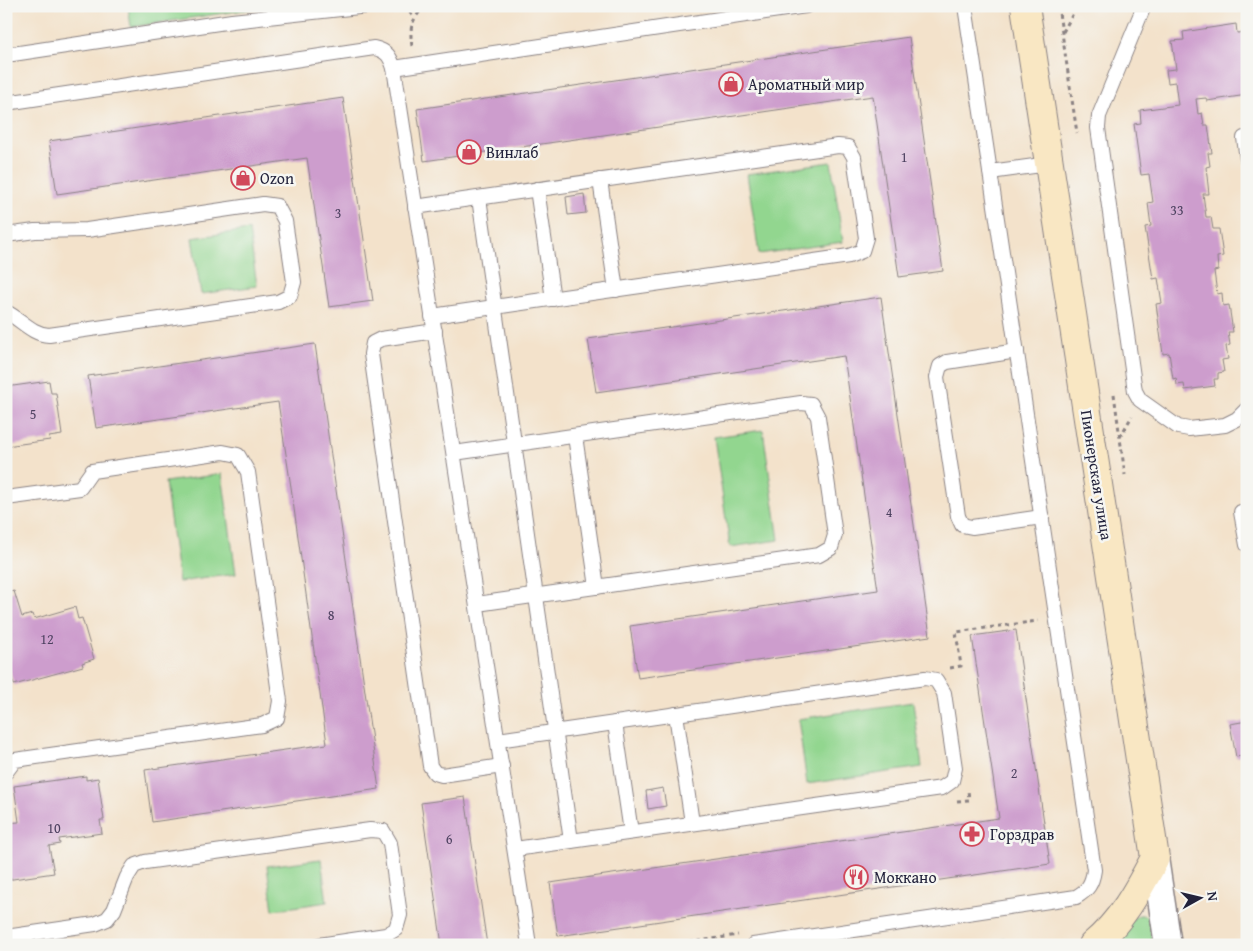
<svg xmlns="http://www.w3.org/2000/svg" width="1253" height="951" viewBox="0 0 1253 951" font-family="'Gentium Book Plus',serif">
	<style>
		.green { fill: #92d68f; stroke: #5a7c65 }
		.building { fill: #cd9dcd }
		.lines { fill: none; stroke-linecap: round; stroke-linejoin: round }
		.lane-casing { stroke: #8a8283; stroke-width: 16 }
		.street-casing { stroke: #8a8283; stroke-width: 29 }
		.secondary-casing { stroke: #8a8283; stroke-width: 30 }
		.path { stroke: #8a8283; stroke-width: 3; stroke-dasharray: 4 4; stroke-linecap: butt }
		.lane { stroke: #fff; stroke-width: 14 }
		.street { stroke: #fff; stroke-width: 26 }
		.secondary { stroke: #f9e7c3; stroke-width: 28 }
		.labels { text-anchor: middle; stroke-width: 5; stroke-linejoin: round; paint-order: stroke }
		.number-label { font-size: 14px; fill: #4d4160 }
		.poi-label { font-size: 16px; fill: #22223b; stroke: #f6f6f2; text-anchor: start }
		.street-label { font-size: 16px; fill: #22223b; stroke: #f6f6f2 }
	</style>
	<rect width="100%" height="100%" fill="#f6f6f2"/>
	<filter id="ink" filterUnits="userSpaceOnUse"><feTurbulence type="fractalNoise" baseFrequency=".02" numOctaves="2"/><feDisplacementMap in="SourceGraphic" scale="10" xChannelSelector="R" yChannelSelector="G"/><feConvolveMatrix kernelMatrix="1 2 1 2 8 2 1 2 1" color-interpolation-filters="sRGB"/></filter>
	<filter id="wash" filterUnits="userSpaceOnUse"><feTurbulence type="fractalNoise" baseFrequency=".0096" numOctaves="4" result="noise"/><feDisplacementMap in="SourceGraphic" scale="20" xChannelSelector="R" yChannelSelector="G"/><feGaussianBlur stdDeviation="1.12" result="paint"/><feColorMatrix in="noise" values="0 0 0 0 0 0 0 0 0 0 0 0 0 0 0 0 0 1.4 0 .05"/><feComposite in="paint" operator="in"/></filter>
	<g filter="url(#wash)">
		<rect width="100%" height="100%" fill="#f3e2cb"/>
		<g class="green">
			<path d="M128 6H271L131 27Z"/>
			<path d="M831 162 843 242 759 254 747 174Z"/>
			<path d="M249 230 257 286 201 294 192 238Z"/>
			<path d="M763 430 779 540 730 547 714 437Z"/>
			<path d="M222 474 236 574 179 582 165 482Z"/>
			<path d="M913 702 922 767 807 784 798 719Z"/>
			<path d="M321 859 327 902 273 910 267 866Z"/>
			<path d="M1139 915H1145L1150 920 1152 945H1114L1133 918Z"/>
			<path d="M1004 939 1017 941 1018 945H990Z"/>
		</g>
		<g id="blocks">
			<g class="building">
				<path d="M1236 24 1237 33 1247 32V95L1207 101 1206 98 1196 99 1198 114 1202 113 1204 125H1208L1212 153H1208L1210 166 1206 167 1209 194H1203L1206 217H1211L1213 229H1219L1223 256 1217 257 1218 270 1214 271 1217 294 1222 293 1223 306 1229 305 1233 332H1228L1230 345 1226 346 1228 359 1222 360 1224 372 1218 373V379H1214L1215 386 1185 390 1184 384 1177 385 1176 378 1173 379 1169 353 1163 354 1156 304 1162 303 1158 278 1153 279 1145 227 1151 226 1148 203 1153 202 1149 174 1141 175 1134 124 1141 123 1140 110 1178 105 1175 82 1168 83 1166 70 1176 69 1172 41 1184 40 1183 32Z"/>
				<path d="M909 37 943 271 899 277 873 96 424 161 417 109Z"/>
				<path d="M343 98 373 301 329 307 307 158 57 194 49 141Z"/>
				<path d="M584 194 586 213 568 215 566 197Z"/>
				<path d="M881 297 930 636 638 678 630 626 878 590 872 551 844 356 596 392 588 339Z"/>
				<path d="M315 344 379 789 152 822 145 770 327 744 291 487 278 402 96 428 88 376Z"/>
				<path d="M49 381 51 393H56L62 435 49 437 50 440 6 446V387Z"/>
				<path d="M14 591 22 617 32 614 34 619 75 607 78 619 82 618 94 659 82 663 83 666 14 685 6 658V593Z"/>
				<path d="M1016 630 1050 864 558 936 550 883 999 818 972 636Z"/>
				<path d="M1247 721V755L1236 757 1230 724Z"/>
				<path d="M86 776V780L98 778 104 820H100L102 833 59 839 60 844 49 846 54 873 6 880V823L19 822 14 786Z"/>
				<path d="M663 788 666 806 648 809 646 791Z"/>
				<path d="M465 797 487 945H442L421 803Z"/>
				<path d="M1243 934H1247V945H1244Z"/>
			</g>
		</g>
	</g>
	<g filter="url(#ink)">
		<use href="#blocks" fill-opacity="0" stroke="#8a8283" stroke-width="1"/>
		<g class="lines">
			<g class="lane-casing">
				<g id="lane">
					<path d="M965 6 990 172 1049 164"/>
					<path d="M1144 6 1099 116 1098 128 1135 391 1140 400 1178 427 1189 429 1225 425 1237 419 1247 409"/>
					<path d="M6 55 232 21 368 6"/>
					<path d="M394 68 529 945"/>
					<path d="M6 103 374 48C387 51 390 56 394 68L806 6"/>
					<path d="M1247 138H1244L1247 159"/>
					<path d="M600 180 616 290"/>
					<path d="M537 189 553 299"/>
					<path d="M479 198 571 841"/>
					<path d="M415 207 838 146 848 147 854 157 866 238 862 251 849 256 432 316"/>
					<path d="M6 235 35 231 87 230 263 204 277 206 285 221 294 282 290 296 278 302 49 335C31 334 21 319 6 312"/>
					<path d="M435 331 381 339 373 343 371 354 430 766 435 773 442 775 502 766"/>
					<path d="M1017 351 947 362 940 366 937 377 958 516 962 525 972 527 1042 517"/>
					<path d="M575 436 597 587"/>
					<path d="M454 453 801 403 811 404 818 417 835 535 831 548 819 555 477 604"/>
					<path d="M6 498 80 488 92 471 223 452 238 455 248 472 280 701 277 718 262 725 15 760 6 772"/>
					<path d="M1247 511 1241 512 1247 545"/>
					<path d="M676 714 692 823"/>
					<path d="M615 723 631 832"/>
					<path d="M498 740 925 678 936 680 944 693 955 768 952 781 942 788 515 849"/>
					<path d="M6 937 95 924 107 919 114 910 127 877 134 866 145 862 370 830 383 831 390 843 400 915 396 929 386 935 319 945"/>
					<path d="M753 945 1076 897C1088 890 1092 884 1094 870L990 172"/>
				</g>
			</g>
			<g class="street-casing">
				<path id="street" d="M1155 858 1168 945"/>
			</g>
			<g class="secondary-casing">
				<path id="secondary" d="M1025 6 1155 858C1138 890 1122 921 1093 945"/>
			</g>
			<g class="path">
				<path d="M405 6 414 18"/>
				<path d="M1058 6 1077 133"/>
				<path d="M1063 32 1077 6"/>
				<path d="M412 46C409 26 412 21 424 6"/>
				<path d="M1114 394 1125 475"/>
				<path d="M1120 437 1132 416"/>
				<path d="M950 668 961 666 956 632 1038 621"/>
				<path d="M957 801 969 800 968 790"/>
				<path d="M674 945 738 935"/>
			</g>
			<use href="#lane" class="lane"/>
			<use href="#street" class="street"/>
			<use href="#secondary" class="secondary"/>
		</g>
	</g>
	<defs>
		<g id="shop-ring" transform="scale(1.25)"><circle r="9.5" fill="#f6f6f2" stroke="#d1495b" stroke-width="1.5"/><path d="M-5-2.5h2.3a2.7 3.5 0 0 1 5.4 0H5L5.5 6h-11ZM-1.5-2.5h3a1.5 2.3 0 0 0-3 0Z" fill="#d1495b"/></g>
		<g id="pharmacy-ring" transform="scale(1.25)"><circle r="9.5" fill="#f6f6f2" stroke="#d1495b" stroke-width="1.5"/><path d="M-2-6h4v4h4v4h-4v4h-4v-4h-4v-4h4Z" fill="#d1495b"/></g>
		<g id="restaurant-ring" transform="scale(1.25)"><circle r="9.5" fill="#f6f6f2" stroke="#d1495b" stroke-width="1.5"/><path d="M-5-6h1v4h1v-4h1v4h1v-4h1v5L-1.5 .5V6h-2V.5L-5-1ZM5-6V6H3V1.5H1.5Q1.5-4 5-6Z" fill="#d1495b"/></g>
	</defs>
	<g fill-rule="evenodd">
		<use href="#shop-ring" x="731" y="84"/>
		<use href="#shop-ring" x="469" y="152"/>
		<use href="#shop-ring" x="243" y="178"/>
		<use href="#pharmacy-ring" x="972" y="834"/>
		<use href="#restaurant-ring" x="856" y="877"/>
	</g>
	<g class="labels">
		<g class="number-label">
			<text x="904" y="162">1</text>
			<text x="1177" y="215">33</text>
			<text x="338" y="218">3</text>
			<text x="33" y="419">5</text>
			<text x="889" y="517">4</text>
			<text x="331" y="620">8</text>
			<text x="47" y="644">12</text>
			<text x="1014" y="778">2</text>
			<text x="54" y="833">10</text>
			<text x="449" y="844">6</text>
		</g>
		<g class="poi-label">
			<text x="748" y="90">Ароматный мир</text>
			<text x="486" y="158">Винлаб</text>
			<text x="260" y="184">Ozon</text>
			<text x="990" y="840">Горздрав</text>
			<text x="874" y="883">Моккано</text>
		</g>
		<g class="street-label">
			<text transform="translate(1097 475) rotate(81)" y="6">Пионерская улица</text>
		</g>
	</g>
	<rect width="1253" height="951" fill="none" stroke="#f6f6f2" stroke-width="25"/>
	<g transform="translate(1200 898) rotate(82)" stroke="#f6f6f2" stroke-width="4" paint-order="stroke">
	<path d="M0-4L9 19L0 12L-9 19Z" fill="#22223b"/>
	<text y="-8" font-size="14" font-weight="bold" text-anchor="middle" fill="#22223b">N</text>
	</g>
</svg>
